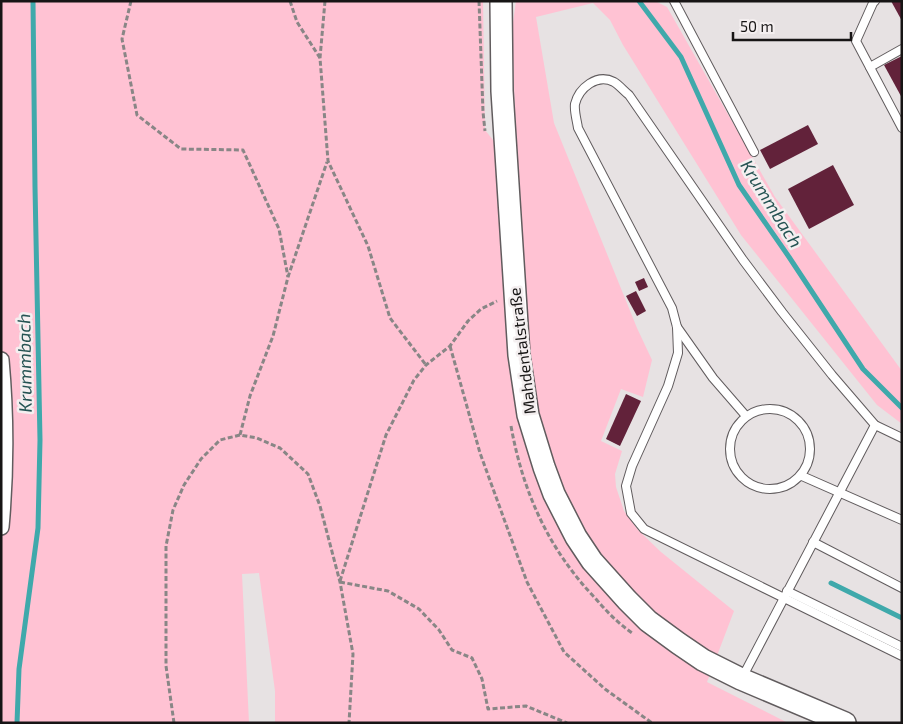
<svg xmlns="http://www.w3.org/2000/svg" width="903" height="724" viewBox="0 0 903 724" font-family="'Exo 2',sans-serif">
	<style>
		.green { fill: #ffc2d3 }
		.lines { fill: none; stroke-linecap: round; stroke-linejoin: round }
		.stream { stroke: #3fa9ab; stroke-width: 5 }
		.building { fill: #62223a }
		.service-casing { stroke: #615c5e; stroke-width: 10 }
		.minor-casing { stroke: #615c5e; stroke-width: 18 }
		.secondary-casing { stroke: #615c5e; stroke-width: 24 }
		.path { stroke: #898686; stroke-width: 3; stroke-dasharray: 5 2.5; stroke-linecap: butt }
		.service { stroke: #fff; stroke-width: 8 }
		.minor { stroke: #fff; stroke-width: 15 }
		.secondary { stroke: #fff; stroke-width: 21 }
		.labels { text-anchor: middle; stroke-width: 5; stroke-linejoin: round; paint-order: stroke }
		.street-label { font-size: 16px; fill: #171515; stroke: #f4eff0 }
		.water-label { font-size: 18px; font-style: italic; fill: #255353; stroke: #f4eff0 }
	</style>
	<rect width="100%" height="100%" fill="#e7e2e3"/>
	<path class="green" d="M1 1H483L485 130 517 170 512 30 516 1H655L667 7 775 197 902 371V424L877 405 741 235 623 45 610 20 593 3 536 17 554 123 637 328 652 360 643 397 621 389 601 441 622 451 615 474 616 487 624 511 638 530 661 552 734 611 707 682 788 723H275V691L259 573 242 574 249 723H1Z"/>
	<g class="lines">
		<g class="stream">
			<path d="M639 1 681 57 739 185 789 257 863 369 902 408"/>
			<path d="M831 583 902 618"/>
			<path d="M17 723 19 669 38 528 40 440 35 187 33 1"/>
		</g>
	</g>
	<g class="building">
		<path d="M891 1H902V21Z"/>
		<path d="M902 56V98L884 65Z"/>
		<path d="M808 125 818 144 770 169 760 150Z"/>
		<path d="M833 165 854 205 809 229 788 189Z"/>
		<path d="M644 278 648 287 639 291 635 282Z"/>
		<path d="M636 291 646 311 637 316 626 296Z"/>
		<path d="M626 394 641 401 620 446 606 439Z"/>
	</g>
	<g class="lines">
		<g class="service-casing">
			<g id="service">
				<path d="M674 1 754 152"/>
				<path d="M875 1 873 3 856 41 902 128"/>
				<path d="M870 67 902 49"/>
				<path d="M677 327 713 378 746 416"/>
				<circle cx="770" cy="449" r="40"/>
				<path d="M902 438 875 425 832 375 782 312 743 260 629 95C624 91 619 85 614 82 597 73 579 88 575 104 574 111 577 121 578 128L672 308 677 327 678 353 668 386 632 466 626 486 631 513 644 529 902 656"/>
				<path d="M802 476 902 520"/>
				<path d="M813 542 902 588"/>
				<path d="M787 591 902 647"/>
				<path d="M742 678 875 425"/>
			</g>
		</g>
		<g class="minor-casing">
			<path id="minor" d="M1 360C6 415 6 472 1 527"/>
		</g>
		<g class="secondary-casing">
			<path id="secondary" d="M501 1 502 91 519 355 528 415 544 467 554 494 576 537 592 561 627 600 648 621 678 643 703 660 741 679 845 723"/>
		</g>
		<g class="path">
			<path d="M131 1 122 39 137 115 181 149 243 150 279 229 288 277"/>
			<path d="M290 1 297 22 320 58"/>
			<path d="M325 1 320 58 328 161 368 246 390 318 426 365"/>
			<path d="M479 1 483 112 485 131"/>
			<path d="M450 346 480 453 527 582 564 652 605 689 652 723"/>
			<path d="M511 426C523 493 549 550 596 599 607 612 618 623 632 633"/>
			<path d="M240 435 250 396 273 336 288 277 327 162"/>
			<path d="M340 581 386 435 414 380 426 365 450 346 468 321 481 309 497 301"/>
			<path d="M340 582 388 591 419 609 439 630 452 650 472 658 482 679 488 709 526 706 567 723"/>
			<path d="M255 722V723"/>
			<path d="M174 723 166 666V546L173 510 184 485 201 459 220 440 240 435 257 438 280 448 308 474 320 506 340 582 353 654 349 723"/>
		</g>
		<use href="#service" class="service"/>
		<use href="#minor" class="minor"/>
		<use href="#secondary" class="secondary"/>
	</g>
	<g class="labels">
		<g class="street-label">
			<text transform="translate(522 351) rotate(-97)" y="6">Mahdentalstraße</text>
		</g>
		<g class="water-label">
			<text transform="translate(771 204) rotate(58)" y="6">Krummbach</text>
			<text transform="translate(25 363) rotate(-91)" y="6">Krummbach</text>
		</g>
	</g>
	<rect width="903" height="724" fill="none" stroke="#171515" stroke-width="5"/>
	<path d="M733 32v8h118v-8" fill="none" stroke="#171515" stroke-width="2.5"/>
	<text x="740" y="32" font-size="15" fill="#171515" stroke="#f4eff0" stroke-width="4" paint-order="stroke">50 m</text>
</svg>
